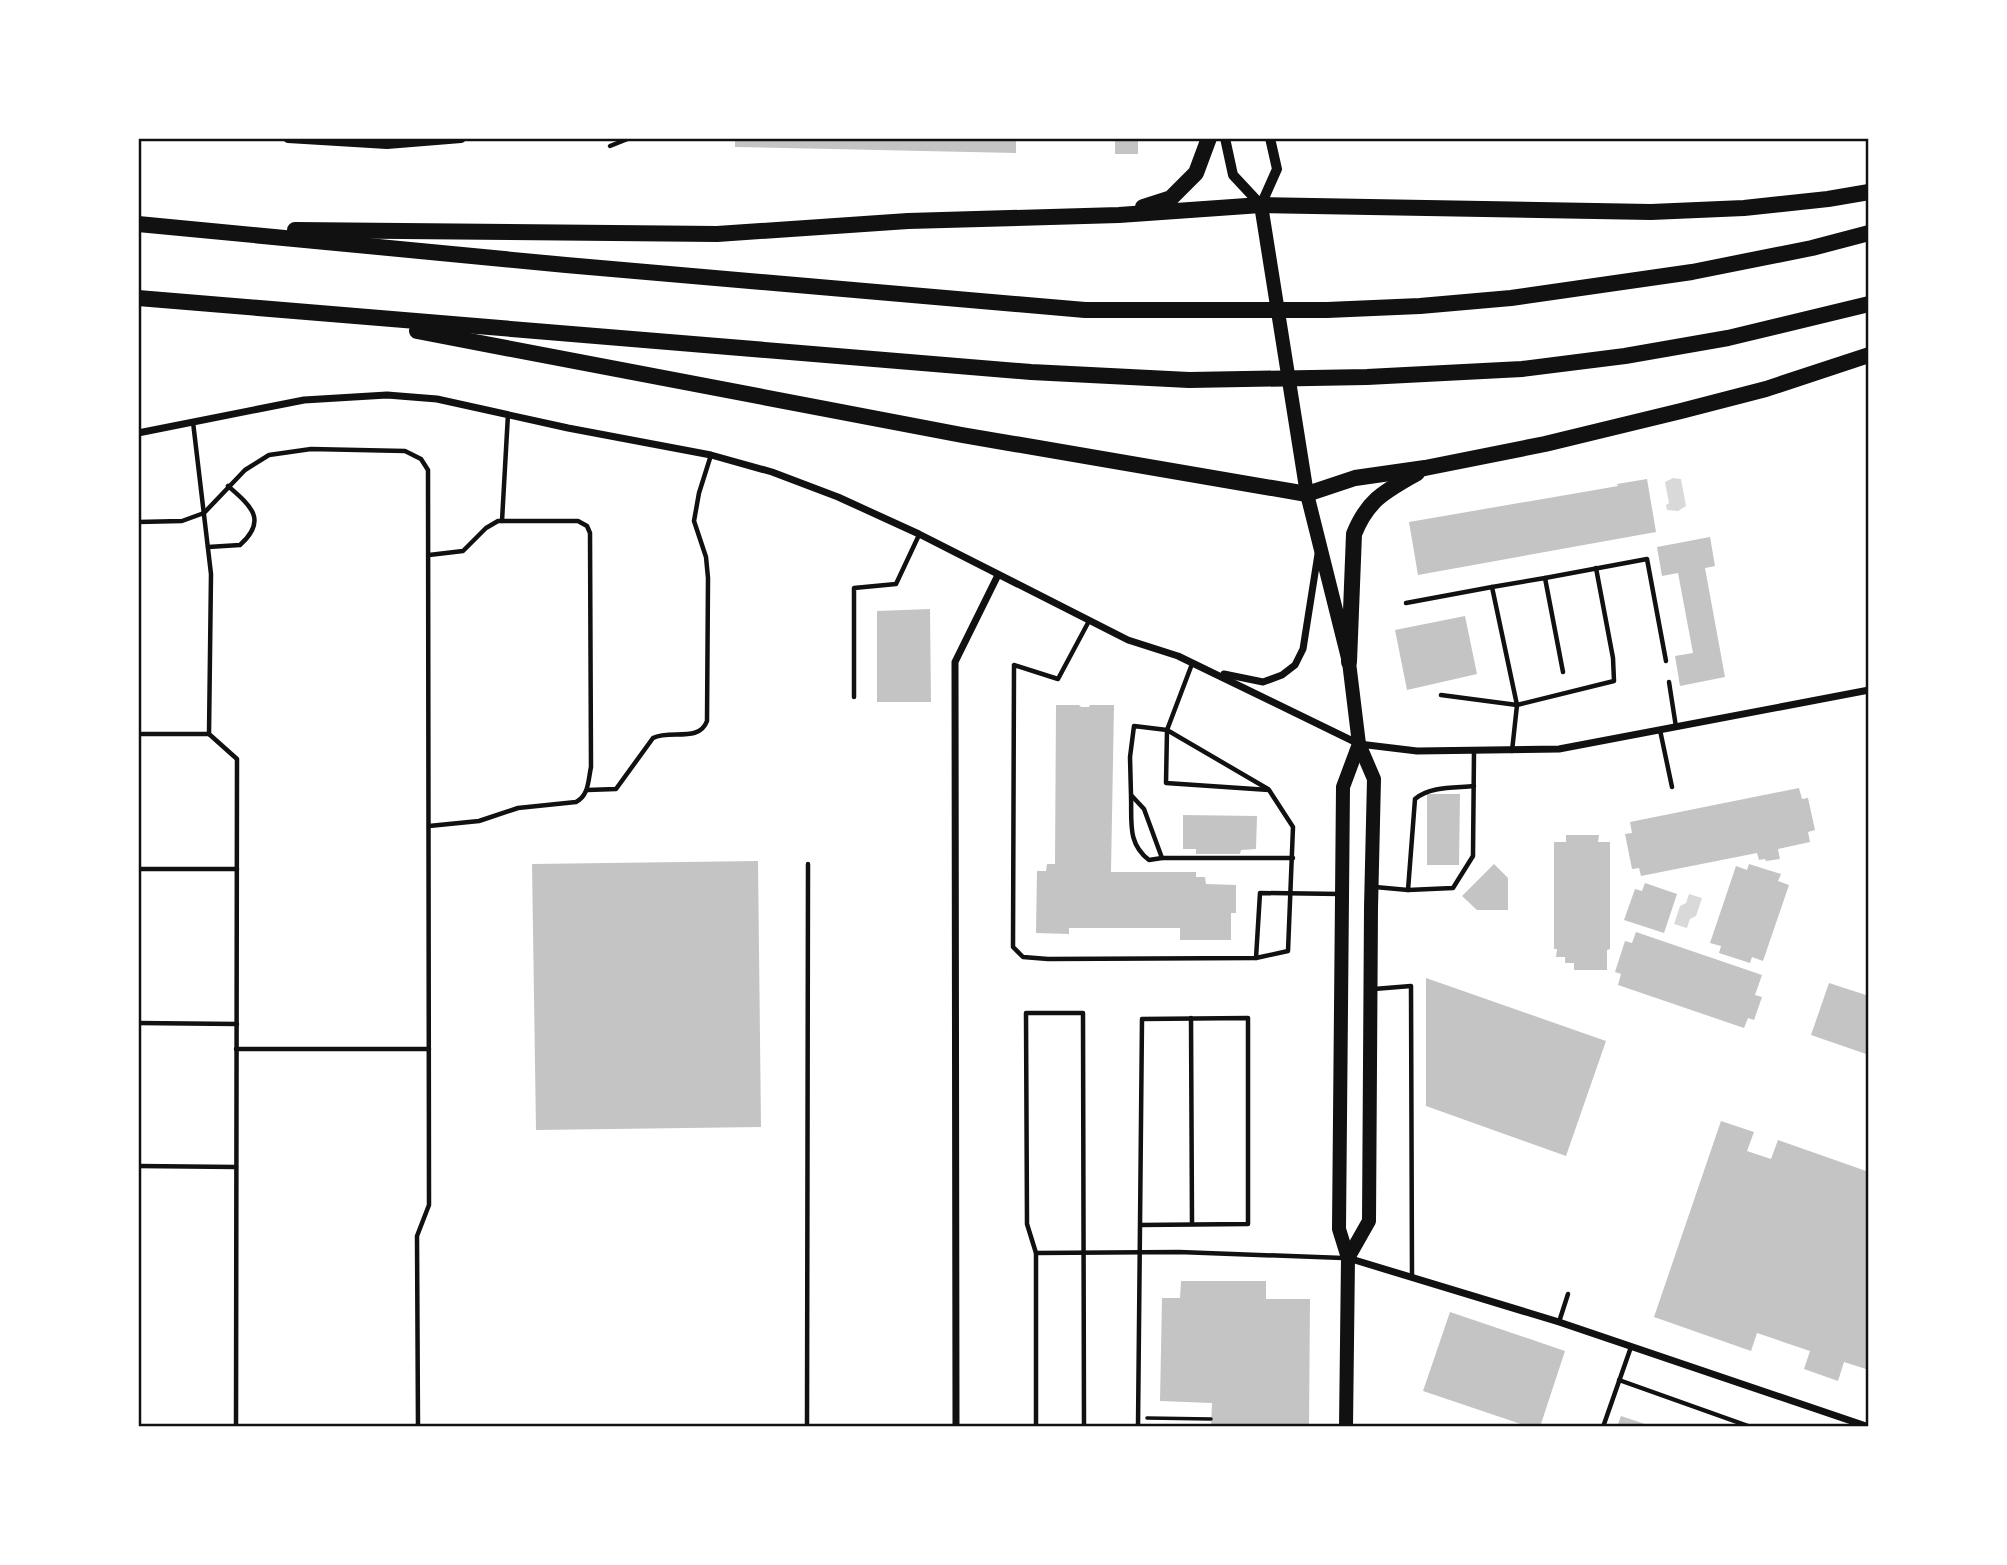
<svg xmlns="http://www.w3.org/2000/svg" width="2007" height="1565" viewBox="0 0 2007 1565" font-family="'Space Grotesk',sans-serif">
	<style>
		.water { fill: #d9d9d9 }
		.building { fill: #c4c4c4 }
		.lines { fill: none; stroke-linecap: round; stroke-linejoin: round }
		.path { stroke: #111; stroke-width: 3.5 }
		.service { stroke: #111; stroke-width: 4.5 }
		.minor { stroke: #111; stroke-width: 7 }
		.tertiary { stroke: #111; stroke-width: 10 }
		.primary { stroke: #111; stroke-width: 14 }
		.motorway { stroke: #111; stroke-width: 16 }
		.neatline { fill: none; stroke: #111; stroke-width: 2.5 }
	</style>
	<rect width="100%" height="100%" fill="#fff"/>
	<g class="water">
		<path d="M1673 478 1681 479 1686 506 1678 511 1667 510 1666 505 1669 503 1665 482Z"/>
		<path d="M1689 894 1702 898 1696 916 1690 919 1687 928 1674 924 1680 906 1686 903Z"/>
	</g>
	<g class="building">
		<path d="M735 138H1016V153L735 147Z"/>
		<rect x="1115" y="138" width="23" height="16"/>
		<path d="M1647 479 1656 532 1418 575 1409 522 1618 486 1617 484Z"/>
		<path d="M1710 537 1715 566 1705 568 1725 677 1680 686 1675 656 1693 653 1678 573 1662 576 1657 547Z"/>
		<path d="M930 609 931 702H877V611Z"/>
		<path d="M1465 616 1477 674 1407 690 1395 630Z"/>
		<path d="M1056 705H1079L1081 707H1089L1090 705H1114L1111 872H1196V877H1205L1206 884 1236 885V913H1231V940H1180V928H1069V934L1036 933 1037 871H1046L1047 864H1055Z"/>
		<path d="M1799 788 1802 799 1808 798 1815 830 1808 832 1810 842 1778 849 1780 859 1766 861 1765 859 1759 860 1757 853 1641 876 1639 868 1632 869 1625 834 1632 833 1630 822Z"/>
		<path d="M1427 794H1460L1459 865H1427Z"/>
		<path d="M1183 815 1257 816 1256 849 1241 850 1240 854H1196V849H1183Z"/>
		<path d="M1566 835H1599L1598 842H1610V949L1607 950V970H1574V963H1565V957H1556L1557 949H1554V842H1566Z"/>
		<path d="M758 861 761 1127 536 1130 532 864Z"/>
		<path d="M1494 864 1508 878V910H1477L1462 896Z"/>
		<path d="M1749 864 1781 874 1778 881 1789 885 1763 961 1752 957 1750 963 1719 953 1721 946 1710 943 1736 866 1747 870Z"/>
		<path d="M1645 883 1677 894 1664 933 1624 920 1635 889 1642 891Z"/>
		<path d="M1636 932 1762 975 1755 995 1762 997 1754 1020 1748 1018 1744 1028 1618 985 1621 974 1615 972 1625 941 1632 943Z"/>
		<path d="M1426 978 1606 1041 1566 1156 1426 1106Z"/>
		<path d="M1829 983 1869 996V1055L1811 1035Z"/>
		<path d="M1721 1121 1754 1132 1747 1151 1771 1159 1778 1140 1869 1172V1370L1844 1362 1838 1381 1804 1369 1810 1351 1757 1333 1751 1351 1654 1317Z"/>
		<path d="M1181 1281H1266V1299H1310L1309 1427H1211L1212 1403 1160 1401 1162 1298H1180Z"/>
		<path d="M1450 1312 1565 1351 1540 1427H1530L1423 1391Z"/>
		<path d="M1621 1416 1651 1426V1427H1617Z"/>
	</g>
	<g class="lines">
		<path class="path" d="M1147 1418 1211 1419"/>
		<g class="service">
			<path d="M610 146 630 138"/>
			<path d="M193 422 211 574 209 734 237 759 236 1427"/>
			<path d="M502 521 508 414"/>
			<path d="M138 522 182 521 204 513 245 470 269 455 311 449 405 451 421 459 428 470 429 1205 417 1236 418 1427"/>
			<path d="M208 547 240 545C268 520 251 506 228 486"/>
			<path d="M1545 578 1647 559 1666 661"/>
			<path d="M1406 603 1492 587"/>
			<path d="M1089 621 1058 679 1014 665 1013 947 1023 957 1048 959 1256 958 1288 951 1293 827 1269 790 1166 783 1167 730 1192 664"/>
			<path d="M1669 682 1676 727"/>
			<path d="M1441 695 1517 705 1492 587 1545 578 1563 672"/>
			<path d="M854 697V588L896 584 919 535"/>
			<path d="M1660 730 1672 787"/>
			<path d="M138 734H209"/>
			<path d="M1512 751 1517 705 1614 681 1613 658 1596 568"/>
			<path d="M1268 789 1167 730 1134 726 1130 757 1131 795 1144 809 1162 858H1293"/>
			<path d="M587 790 616 789 653 738C670 729 699 743 707 721L708 578 706 557 694 521 699 493 711 455"/>
			<path d="M1131 796C1132 822 1127 843 1149 860L1162 858"/>
			<path d="M429 826 479 821 518 808 576 802C589 795 588 781 591 767L590 533 587 526 578 521H498L486 528 463 551 429 555"/>
			<path d="M138 869H237"/>
			<path d="M1375 887 1408 890 1453 888 1473 856 1474 751"/>
			<path d="M1408 890 1415 799C1430 786 1455 788 1474 786"/>
			<path d="M1256 958 1260 893 1341 894"/>
			<path d="M1374 989 1411 986 1412 1277"/>
			<path d="M1191 1018 1192 1224"/>
			<path d="M138 1023 237 1024"/>
			<path d="M236 1049H429"/>
			<path d="M138 1166 236 1167"/>
			<path d="M1036 1253 1179 1252 1343 1258"/>
			<path d="M1559 1322 1568 1294"/>
			<path d="M1619 1380 1751 1427"/>
			<path d="M807 1427 808 864"/>
			<path d="M1036 1427V1253L1027 1224 1026 1013H1083L1084 1427"/>
			<path d="M1138 1427 1140 1225 1248 1224V1018L1142 1019 1140 1225"/>
			<path d="M1603 1427 1631 1347"/>
		</g>
		<g class="minor">
			<path d="M138 433 304 400 387 395 437 399 568 428 711 455 772 472 838 497 919 534 1128 640 1178 656 1359 744 1417 751 1559 749 1869 690"/>
			<path d="M1224 674 1263 682 1282 675 1295 665 1303 649 1318 554"/>
			<path d="M1348 1258 1559 1322 1869 1427"/>
			<path d="M956 1427 955 662 998 575"/>
		</g>
		<g class="tertiary">
			<path d="M288 138 387 144 461 138"/>
			<path d="M1225 138 1233 175 1261 205 1277 169 1270 138"/>
		</g>
		<g class="primary">
			<path d="M1261 205 1307 494 1349 662 1359 744 1374 779 1371 908 1369 1221 1348 1258"/>
			<path d="M1346 1427 1348 1258 1339 1229 1343 787 1359 744"/>
		</g>
		<g class="motorway">
			<path d="M1143 207 1171 198 1196 173 1209 138"/>
			<path d="M138 224 566 265 1085 310H1327L1420 306 1511 298 1692 272 1812 248 1869 233"/>
			<path d="M295 230 717 234 908 221 1119 215 1261 205 1651 212 1744 208 1828 199 1869 192"/>
			<path d="M138 298 1031 372 1189 380 1367 377 1522 369 1625 356 1728 338 1869 304"/>
			<path d="M417 331 962 435 1307 494 1355 478 1425 468 1545 444 1681 411 1766 389 1869 355"/>
			<path d="M1349 662 1354 534C1368 499 1386 491 1417 473"/>
		</g>
	</g>
	<rect width="2007" height="1565" fill="none" stroke="#ffffff" stroke-width="280"/>
	<rect x="140" y="140" width="1727" height="1285" class="neatline"/>
</svg>
